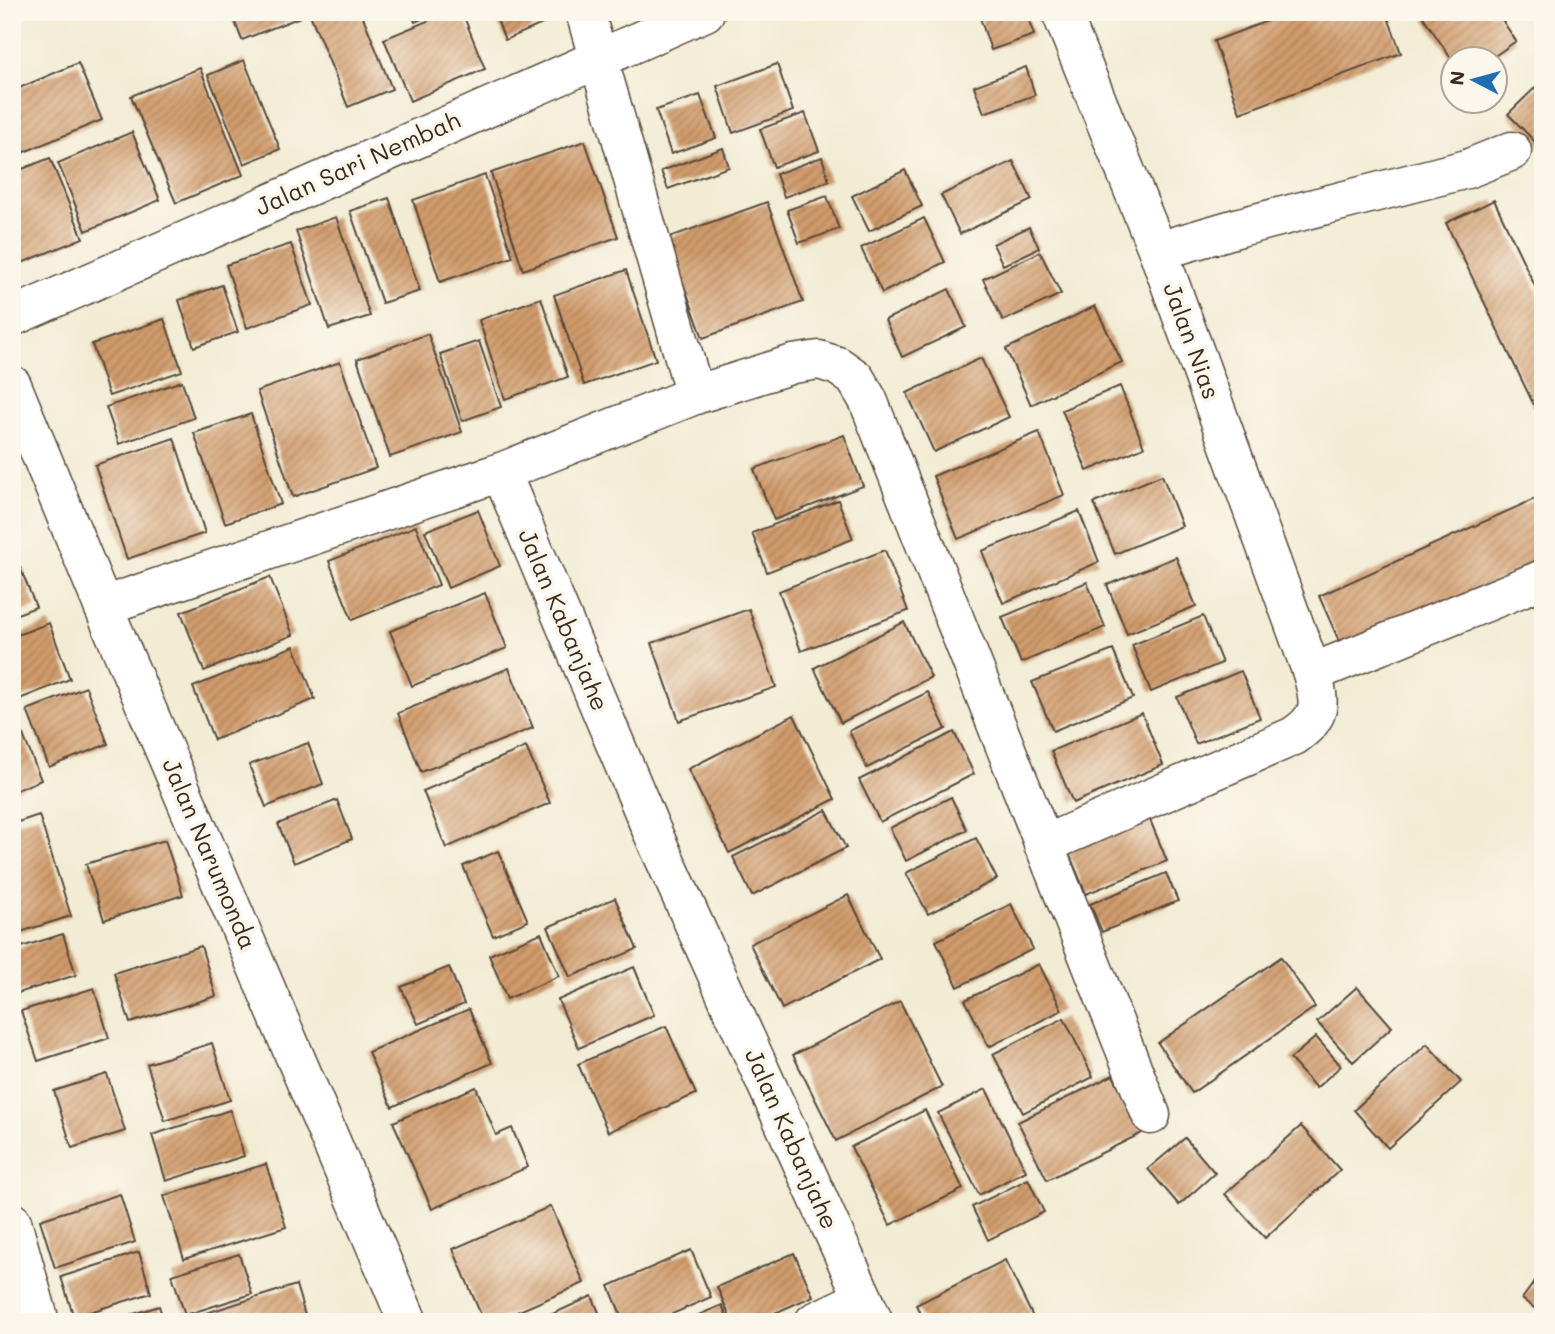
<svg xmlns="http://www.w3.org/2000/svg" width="1555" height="1334" viewBox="0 0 1555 1334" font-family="Mali,sans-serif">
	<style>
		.building { fill: url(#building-hatch) }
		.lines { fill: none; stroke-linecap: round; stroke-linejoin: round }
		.minor-casing { stroke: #564739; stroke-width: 41 }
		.minor { stroke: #fff; stroke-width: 38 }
		.labels { text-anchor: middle; stroke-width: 7; stroke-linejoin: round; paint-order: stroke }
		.street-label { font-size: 24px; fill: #3b2a1e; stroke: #fbf7ec }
	</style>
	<defs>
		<pattern id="building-hatch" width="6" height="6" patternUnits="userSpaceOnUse" patternTransform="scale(1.75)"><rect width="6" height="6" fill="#d19b6c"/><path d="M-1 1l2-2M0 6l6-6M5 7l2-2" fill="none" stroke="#ab7f58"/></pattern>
	</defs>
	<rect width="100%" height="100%" fill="#fbf7ec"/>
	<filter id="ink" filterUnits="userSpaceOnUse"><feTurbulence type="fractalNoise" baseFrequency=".0143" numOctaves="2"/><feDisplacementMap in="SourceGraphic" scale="14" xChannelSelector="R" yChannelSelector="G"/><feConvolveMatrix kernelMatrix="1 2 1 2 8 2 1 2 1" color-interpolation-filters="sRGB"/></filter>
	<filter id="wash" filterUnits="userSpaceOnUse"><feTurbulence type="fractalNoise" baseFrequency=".00686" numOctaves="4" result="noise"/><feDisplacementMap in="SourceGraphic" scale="28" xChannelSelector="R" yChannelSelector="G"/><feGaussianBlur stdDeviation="1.57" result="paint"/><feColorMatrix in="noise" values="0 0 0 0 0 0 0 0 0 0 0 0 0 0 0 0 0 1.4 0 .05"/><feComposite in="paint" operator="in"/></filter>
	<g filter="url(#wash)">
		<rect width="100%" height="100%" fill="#f2ecd4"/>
		<g id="blocks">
			<g class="building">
				<path d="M231 12H301L303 16 242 40Z"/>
				<path d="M309 12H361L392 89 348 107Z"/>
				<path d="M411 12H438L415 22Z"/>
				<path d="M449 12H462L485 69 410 101 384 39Z"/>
				<path d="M494 12H549L552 20 505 40Z"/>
				<path d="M978 12H1026L1034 35 991 50Z"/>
				<path d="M1291 12H1386L1401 53 1240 113 1214 41Z"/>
				<path d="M1420 12H1497L1516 41 1489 60H1454V63Z"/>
				<path d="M244 60 280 149 244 164 208 75Z"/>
				<path d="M78 63 102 120 12 157V91Z"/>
				<path d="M777 64 793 111 733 133 717 86Z"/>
				<path d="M1026 67 1035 95 984 113 974 86Z"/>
				<path d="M200 68 243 175 176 203 131 96Z"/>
				<path d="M1543 80V150L1508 114Z"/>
				<path d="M700 95 716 138 671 154 656 110Z"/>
				<path d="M805 113 819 151 774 167 760 129Z"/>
				<path d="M132 132 160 200 86 231 58 163Z"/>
				<path d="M585 141 618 237 523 270 491 173Z"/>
				<path d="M723 148 729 167 668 189 661 171Z"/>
				<path d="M822 157 829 181 784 197 776 174Z"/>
				<path d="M50 158 83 238 12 267V173Z"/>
				<path d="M1013 161 1032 200 960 234 941 195Z"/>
				<path d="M905 170 922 206 869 231 852 196Z"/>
				<path d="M485 175 513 257 440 282 413 200Z"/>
				<path d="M827 196 839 229 799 243 787 210Z"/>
				<path d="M389 198 420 291 382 303 350 211Z"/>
				<path d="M1494 200 1543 303V424L1446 223Z"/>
				<path d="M767 202 803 302 703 338 667 238Z"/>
				<path d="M336 217 370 316 329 329 296 231Z"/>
				<path d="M924 218 945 262 882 293 861 248Z"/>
				<path d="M1029 227 1039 248 1003 265 993 244Z"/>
				<path d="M291 244 312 305 247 328 226 265Z"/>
				<path d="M1040 252 1061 294 1003 321 983 279Z"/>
				<path d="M626 270 656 360 584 385 554 295Z"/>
				<path d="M222 285 238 332 194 347 179 300Z"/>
				<path d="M949 289 966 327 902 357 885 320Z"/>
				<path d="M541 298 568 377 505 399 479 320Z"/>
				<path d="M1095 306 1122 362 1031 405 1006 349Z"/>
				<path d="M164 319 182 371 109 396 92 344Z"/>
				<path d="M428 334 462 432 390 457 357 359Z"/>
				<path d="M479 341 501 407 462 421 440 354Z"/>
				<path d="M981 358 1009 417 934 452 907 393Z"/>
				<path d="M340 362 376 468 293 497 257 391Z"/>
				<path d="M182 381 194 418 119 444 106 407Z"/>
				<path d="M1120 386 1144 447 1087 471 1062 410Z"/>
				<path d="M251 414 281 504 225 523 194 433Z"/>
				<path d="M1039 432 1064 495 958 539 933 476Z"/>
				<path d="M844 435 863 486 774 520 754 469Z"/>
				<path d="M174 438 205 533 127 559 95 465Z"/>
				<path d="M1162 475 1182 526 1115 554 1094 503Z"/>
				<path d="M1539 497 1543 506V560L1343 650 1319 596Z"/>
				<path d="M838 500 853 539 767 572 752 533Z"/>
				<path d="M478 510 500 566 448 588 425 531Z"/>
				<path d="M1079 511 1099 562 1003 603 982 551Z"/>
				<path d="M416 526 439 585 352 620 329 561Z"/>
				<path d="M12 547 36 607 12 616Z"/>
				<path d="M885 550 908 611 801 651 779 591Z"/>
				<path d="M1176 557 1196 606 1127 634 1107 585Z"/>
				<path d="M270 577 293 635 204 671 181 612Z"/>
				<path d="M1087 582 1105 627 1021 663 1002 617Z"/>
				<path d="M485 593 507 648 412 686 390 631Z"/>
				<path d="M749 609 776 687 679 721 652 643Z"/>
				<path d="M1203 616 1222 663 1151 692 1132 645Z"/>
				<path d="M904 622 931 677 841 723 814 668Z"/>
				<path d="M49 623 70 679 12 702V637Z"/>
				<path d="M294 646 315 699 214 740 193 687Z"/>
				<path d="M1113 650 1133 698 1053 731 1032 682Z"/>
				<path d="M509 668 533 728 421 772 398 713Z"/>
				<path d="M1241 671 1260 718 1196 744 1177 697Z"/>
				<path d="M86 687 108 744 49 767 27 710Z"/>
				<path d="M928 692 946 729 867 768 849 731Z"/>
				<path d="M14 712 41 780 12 792V713Z"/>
				<path d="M1142 713 1163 765 1073 803 1051 751Z"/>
				<path d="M794 715 835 799 729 853 688 769Z"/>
				<path d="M954 732 974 774 880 822 859 780Z"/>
				<path d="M308 743 323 784 266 807 249 765Z"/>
				<path d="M526 747 550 803 446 848 423 791Z"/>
				<path d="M951 797 967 830 906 861 890 828Z"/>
				<path d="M337 800 352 839 294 863 278 824Z"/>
				<path d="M826 810 846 848 752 896 733 857Z"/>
				<path d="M39 815 71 916 14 934 12 824Z"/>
				<path d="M1148 815 1167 861 1086 894 1067 849Z"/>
				<path d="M976 838 997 879 928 914 906 873Z"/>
				<path d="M165 840 183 895 104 920 86 864Z"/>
				<path d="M498 851 528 921 493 936 463 866Z"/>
				<path d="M1166 873 1178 901 1102 932 1090 904Z"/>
				<path d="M848 895 880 959 782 1009 750 944Z"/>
				<path d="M615 898 637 949 570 977 548 927Z"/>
				<path d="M1011 904 1033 949 958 987 936 941Z"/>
				<path d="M541 933 559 976 507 999 489 955Z"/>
				<path d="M63 934 76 975 12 995V950Z"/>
				<path d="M201 946 216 996 130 1023 114 973Z"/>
				<path d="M1281 957 1315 1007 1192 1093 1158 1043Z"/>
				<path d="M1039 964 1062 1010 989 1047 965 1000Z"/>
				<path d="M449 967 464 1004 418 1024 401 987Z"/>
				<path d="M634 967 654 1015 579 1048 558 1000Z"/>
				<path d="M1357 987 1392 1027 1353 1062 1317 1022Z"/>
				<path d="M94 988 109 1038 38 1061 21 1011Z"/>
				<path d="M900 1001 942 1087 836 1141 793 1055Z"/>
				<path d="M469 1009 492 1063 392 1107 368 1052Z"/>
				<path d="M1064 1018 1093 1077 1023 1113 993 1054Z"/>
				<path d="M666 1026 696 1094 608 1132 578 1064Z"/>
				<path d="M1316 1037 1341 1066 1316 1088 1290 1059Z"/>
				<path d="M212 1043 230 1100 165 1121 147 1064Z"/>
				<path d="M1427 1044 1461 1082 1388 1148 1354 1110Z"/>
				<path d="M107 1074 125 1131 72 1148 54 1091Z"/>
				<path d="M1113 1075 1142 1133 1047 1180 1018 1122Z"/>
				<path d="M476 1087 496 1135 512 1128 528 1167 432 1209 393 1122Z"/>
				<path d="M986 1089 1026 1171 979 1195 938 1113Z"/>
				<path d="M230 1110 244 1156 166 1181 152 1135Z"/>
				<path d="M925 1110 963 1189 890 1225 851 1147Z"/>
				<path d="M1301 1126 1340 1170 1265 1238 1225 1194Z"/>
				<path d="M1185 1138 1215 1173 1179 1205 1148 1169Z"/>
				<path d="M266 1164 286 1227 184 1259 164 1196Z"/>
				<path d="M1028 1179 1044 1212 988 1240 972 1207Z"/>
				<path d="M120 1194 135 1242 55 1268 40 1220Z"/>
				<path d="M551 1206 584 1283 494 1322H484L453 1249Z"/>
				<path d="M691 1250 711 1297 654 1322H624L609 1286Z"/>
				<path d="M139 1252 151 1293 74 1317 61 1277Z"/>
				<path d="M794 1253 813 1296 755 1322H732L717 1287Z"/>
				<path d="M239 1254 252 1294 185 1315 172 1275Z"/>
				<path d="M1005 1260 1033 1317 1023 1322H924L916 1305Z"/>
				<path d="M1543 1270V1314L1522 1299Z"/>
				<path d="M296 1285 307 1322H181V1321Z"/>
				<path d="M592 1296 603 1322H535Z"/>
				<path d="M722 1305 729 1322H682Z"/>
				<path d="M159 1306 164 1322H112V1321Z"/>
			</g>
		</g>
	</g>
	<g filter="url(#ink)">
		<use href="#blocks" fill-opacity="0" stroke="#564739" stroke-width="2"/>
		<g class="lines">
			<g class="minor-casing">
				<g id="minor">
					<path d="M585 12 695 395"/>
					<path d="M1158 251 1240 227 1467 169 1512 151"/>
					<path d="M12 317 705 12"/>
					<path d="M12 385 103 606 408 1322"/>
					<path d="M501 472 651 829 874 1322"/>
					<path d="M103 606 501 472 695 395 793 364 819 360 838 366 855 378 868 400 1151 1115"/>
					<path d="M1312 673 1543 579"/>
					<path d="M1043 845 1294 736C1322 716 1321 705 1312 673L1158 251 1061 12"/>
					<path d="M12 1222 40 1322"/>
					<path d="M814 1322 862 1299"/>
				</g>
			</g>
			<use href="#minor" class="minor"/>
		</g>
	</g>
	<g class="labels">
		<g class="street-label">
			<text transform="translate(358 164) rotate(-24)" y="8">Jalan Sari Nembah</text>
			<text transform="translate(1191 341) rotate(70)" y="8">Jalan Nias</text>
			<text transform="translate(563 620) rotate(67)" y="8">Jalan Kabanjahe</text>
			<text transform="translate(209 854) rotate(67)" y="8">Jalan Narumonda</text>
			<text transform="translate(791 1139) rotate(66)" y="8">Jalan Kabanjahe</text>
		</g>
	</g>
	<rect width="1555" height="1334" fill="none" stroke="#fbf7ec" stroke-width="42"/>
	<g transform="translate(1474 80) rotate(276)"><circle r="33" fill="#fbf7ec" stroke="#aea59a" stroke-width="2"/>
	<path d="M0-5L12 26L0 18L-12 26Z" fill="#1f6fb2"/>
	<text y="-10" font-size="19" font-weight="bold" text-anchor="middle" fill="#3b2a1e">N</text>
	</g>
</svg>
